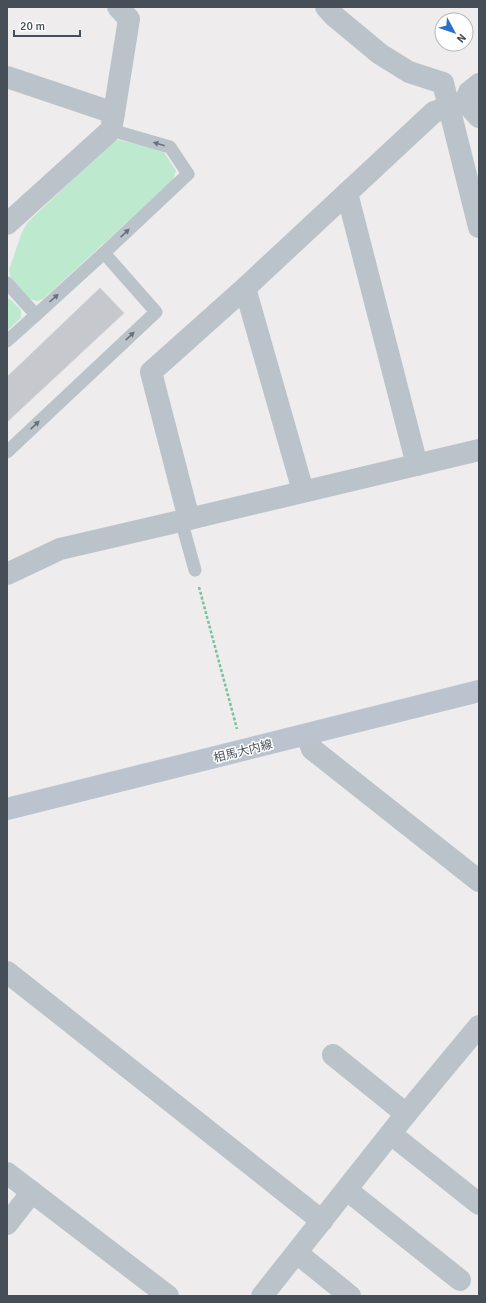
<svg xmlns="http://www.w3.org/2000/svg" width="486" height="1303" viewBox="0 0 486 1303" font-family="Signika,'Noto Sans JP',sans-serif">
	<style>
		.green { fill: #bde9ce }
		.building { fill: #c7c8ce; stroke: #d0d2d7 }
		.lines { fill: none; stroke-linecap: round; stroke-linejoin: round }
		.path { stroke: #79c39e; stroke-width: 2.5; stroke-dasharray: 3 2; stroke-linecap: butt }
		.service { stroke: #bbc3ca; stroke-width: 13 }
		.minor { stroke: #bbc3ca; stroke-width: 22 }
		.secondary { stroke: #bbc4ce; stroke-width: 22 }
		.oneway { fill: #69727a }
		.labels { text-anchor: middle; stroke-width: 3; stroke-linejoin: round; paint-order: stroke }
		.street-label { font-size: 12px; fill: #464f57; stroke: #fff }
	</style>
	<rect width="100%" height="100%" fill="#eeecec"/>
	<g class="green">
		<path d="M119 140 159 149 164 152 176 171 173 180 43 299 37 301 30 299 11 279 9 270 22 232 28 222 113 141Z"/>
		<path d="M7 298 11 300 21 310V318L7 331Z"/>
	</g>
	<path class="building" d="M100 288 124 313 7 422V377Z"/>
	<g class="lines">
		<path class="path" d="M199 587 237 729"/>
		<g class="service">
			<path d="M7 283 36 315 104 253"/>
			<path d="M7 341 36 315"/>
			<path d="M7 452 156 312 104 253 188 174 170 147 111 130"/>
			<path d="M181 520 195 570"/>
		</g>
		<g class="minor">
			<path d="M326 7 333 15 380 54 409 72 443 83 479 227"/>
			<path d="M7 77 114 113 129 19 118 7"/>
			<path d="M465 102 469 92 479 84"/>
			<path d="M479 117 465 102 434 112 245 288 151 372 189 519 479 450"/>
			<path d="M347 193 417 465"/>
			<path d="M7 224 111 130 114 113"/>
			<path d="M245 288 303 491"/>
			<path d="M7 574 60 549 189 519"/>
			<path d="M307 735 312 749 479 881"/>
			<path d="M7 972 322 1221"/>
			<path d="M333 1055 406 1114"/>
			<path d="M391 1134 479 1204"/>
			<path d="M7 1173 168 1296"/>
			<path d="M347 1190 460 1280"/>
			<path d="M7 1224 32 1192"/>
			<path d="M297 1253 350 1296"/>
			<path d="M262 1296 406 1114 479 1026"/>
		</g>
		<path class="secondary" d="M7 809 479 691"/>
	</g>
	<defs><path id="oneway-solid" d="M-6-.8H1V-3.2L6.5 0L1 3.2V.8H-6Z"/></defs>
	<g class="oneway">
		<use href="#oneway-solid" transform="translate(159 144) rotate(-164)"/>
		<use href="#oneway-solid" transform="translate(125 233) rotate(-43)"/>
		<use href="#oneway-solid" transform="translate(54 298) rotate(-42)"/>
		<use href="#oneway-solid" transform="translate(130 336) rotate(-43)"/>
		<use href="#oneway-solid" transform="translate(35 425) rotate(-43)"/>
	</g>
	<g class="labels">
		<g class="street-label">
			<text transform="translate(243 751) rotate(-14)" y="4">相馬大内線</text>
		</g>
	</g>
	<rect width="486" height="1303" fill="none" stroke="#464f57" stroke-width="16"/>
	<g transform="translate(454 32) rotate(130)"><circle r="19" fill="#ffffff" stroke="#b5b9bc"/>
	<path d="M0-3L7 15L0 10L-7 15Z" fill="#2a71cb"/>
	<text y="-6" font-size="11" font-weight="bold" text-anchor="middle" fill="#464f57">N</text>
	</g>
	<path d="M14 30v6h66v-6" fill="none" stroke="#464f57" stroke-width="2"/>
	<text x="20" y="30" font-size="12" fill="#464f57" stroke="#ffffff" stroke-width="3" paint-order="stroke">20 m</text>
</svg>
